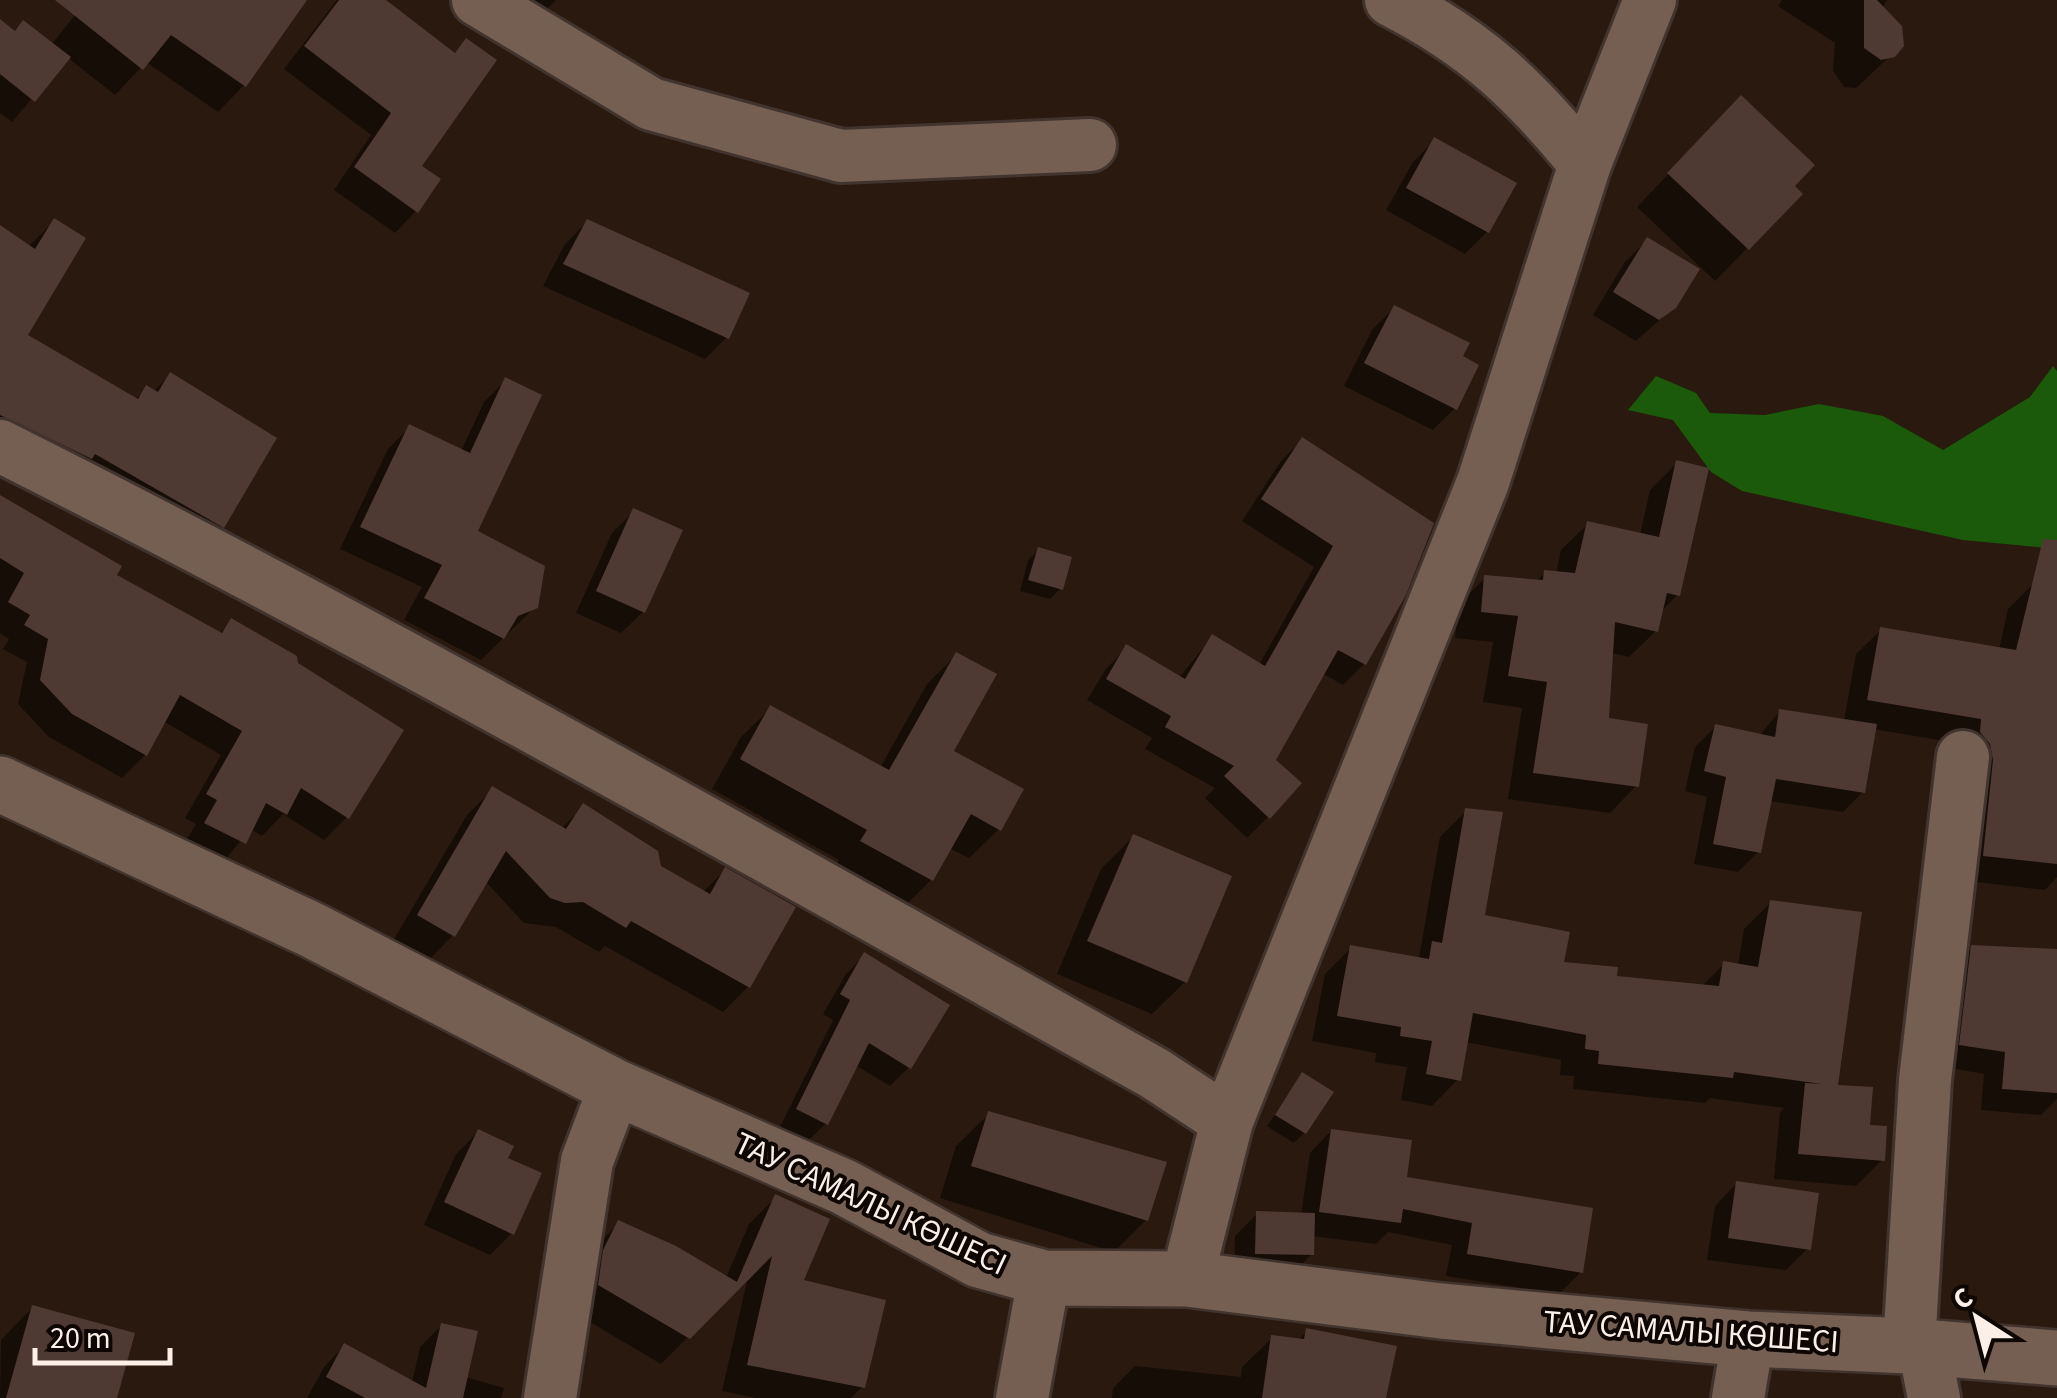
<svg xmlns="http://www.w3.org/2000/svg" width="2057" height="1398" viewBox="0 0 2057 1398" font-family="'Source Sans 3',sans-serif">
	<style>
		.forest { fill: #1a5a0a }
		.shadow { fill: #0007 }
		.building { fill: #4f3a33 }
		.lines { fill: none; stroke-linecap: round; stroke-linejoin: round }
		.minor-casing { stroke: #41332e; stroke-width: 58 }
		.tertiary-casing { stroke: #41332e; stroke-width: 60 }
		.minor { stroke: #745f52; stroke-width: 52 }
		.tertiary { stroke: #745f52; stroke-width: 55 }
		.labels { text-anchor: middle; stroke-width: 8; stroke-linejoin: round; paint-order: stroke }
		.street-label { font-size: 32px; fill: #fbefe7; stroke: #0d0603 }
	</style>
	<rect width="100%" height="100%" fill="#2a190e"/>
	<path class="forest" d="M2053 366 2057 371V549L1963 540 1742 491 1711 472 1673 420 1628 410 1656 376 1696 393 1710 413 1765 415 1819 404 1883 416 1943 450 2030 397Z"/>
	<g class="shadow">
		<path d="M87 0H277L244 85 218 112 146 62 115 95 67 57 12 122 0 113V47L51 45Z"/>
		<path d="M337 0H382L453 54 466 41 418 167 416 211 395 233 334 190 371 135 284 69Z"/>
		<path d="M517 0H556L541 15Z"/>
		<path d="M1782 0H1887L1882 8 1902 45 1856 88 1844 87 1833 71 1835 43 1778 6Z"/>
		<path d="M1709 131 1800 194 1715 281 1637 207Z"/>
		<path d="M1435 140 1487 232 1465 254 1386 210 1413 162Z"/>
		<path d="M54 221 24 336 135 400 147 388 153 392 170 375 222 526 198 551 0 449V228L28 247Z"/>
		<path d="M587 222 727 337 705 359 543 286 565 244Z"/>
		<path d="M1647 240 1674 307 1636 341 1593 315 1625 262Z"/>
		<path d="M1394 308 1460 357 1455 408 1433 430 1344 386 1372 330Z"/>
		<path d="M506 380 475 532 535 607 481 660 404 620 422 587 340 549 388 449 410 427 461 451 484 402Z"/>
		<path d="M1302 440 1431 524 1364 664 1343 685 1322 673 1273 760 1268 817 1247 838 1205 798 1215 788 1145 749 1152 738 1087 700 1106 669 1126 648 1179 678 1212 637 1259 665 1314 567 1242 521 1281 461Z"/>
		<path d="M1677 463 1678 594 1660 613 1656 631 1629 657 1611 653 1607 721 1636 786 1610 813 1508 799 1522 708 1483 702 1493 642 1455 638 1459 604 1485 578 1535 582 1545 573 1556 574 1561 550 1588 524 1640 535 1650 490Z"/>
		<path d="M0 497 114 576 219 634 232 621 347 817 324 840 283 814 262 836 250 829 220 866 183 846 196 824 185 818 221 755 163 721 145 755 122 778 49 737 18 704 27 662 3 649 9 639 0 633Z"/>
		<path d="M634 511 643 612 621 633 576 613 612 533Z"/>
		<path d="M1039 550 1060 589 1050 599 1020 591 1028 560Z"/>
		<path d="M2033 584 2057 590V877L2045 890 1959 880 1957 743 1873 729 1863 792 1843 812 1769 801 1758 852 1738 872 1694 864 1707 797 1685 791 1695 747 1716 726 1759 736 1780 711 1844 721 1856 654 1881 630 1999 650 2008 609Z"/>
		<path d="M956 655 951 752 999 829 969 858 949 848 931 880 902 909 833 871 839 860 712 789 741 737 771 708 880 768 927 684Z"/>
		<path d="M492 790 561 829 584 806 659 867 703 892 725 870 748 987 723 1012 605 946 599 952 556 927 524 923 485 881 453 935 428 961 393 941 467 815Z"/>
		<path d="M1466 811 1483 917 1561 964 1615 978 1701 987 1724 964 1738 966 1744 929 1770 903 1835 1087 1867 1127 1882 1160 1856 1186 1774 1179 1780 1112 1784 1108 1710 1098 1705 1103 1573 1089 1574 1076 1560 1075 1561 1060 1465 1042 1458 1079 1432 1106 1401 1100 1407 1067 1375 1062 1376 1053 1312 1041 1325 974 1351 948 1419 958 1440 837Z"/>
		<path d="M1133 837 1185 982 1152 1014 1057 974 1101 869Z"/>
		<path d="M1972 948 2057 952V1099L2041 1115 1981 1110 1984 1074 1939 1066 1950 970Z"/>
		<path d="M865 955 909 1067 890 1086 855 1065 826 1123 807 1142 779 1129 833 1020 823 1014 846 974Z"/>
		<path d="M1303 1075 1305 1132 1294 1143 1267 1126Z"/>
		<path d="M989 1114 1146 1220 1114 1252 940 1198 956 1146Z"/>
		<path d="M1331 1131 1404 1179 1581 1272 1559 1294 1446 1276 1452 1245 1388 1232 1376 1244 1312 1236V1254L1290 1276 1234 1275 1235 1236 1257 1214 1301 1215 1310 1153Z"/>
		<path d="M478 1132 512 1233 490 1255 424 1225 456 1154Z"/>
		<path d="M1736 1184 1808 1248 1786 1270 1707 1260 1715 1206Z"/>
		<path d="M776 1197 800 1282 862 1387 851 1398H756L722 1391 748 1277 661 1364 573 1312 592 1250 619 1223 726 1278 749 1224Z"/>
		<path d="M33 1307 114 1398H0L1 1340Z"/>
		<path d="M441 1326 465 1377 504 1388 501 1398H307L324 1367 344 1346 412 1383 420 1347Z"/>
		<path d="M1307 1331 1384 1398H1112L1113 1388 1135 1366 1241 1377 1242 1367 1272 1338 1297 1341Z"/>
	</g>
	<g class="building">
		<path d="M55 0H307L246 87 171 35 143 70Z"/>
		<path d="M339 0H386L455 53 466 38 497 60 422 166 441 179 418 213 354 167 391 113 304 46Z"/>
		<path d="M1864 0H1877L1902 26 1904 46 1895 57 1881 60 1864 48Z"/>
		<path d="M0 19 15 31 23 20 71 57 35 102 0 74Z"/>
		<path d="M1741 95 1815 165 1795 186 1803 194 1749 250 1667 173Z"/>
		<path d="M1434 137 1517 183 1489 233 1406 188Z"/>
		<path d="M54 218 86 238 28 335 138 399 146 385 158 392 170 372 277 438 224 528 95 454 92 459 0 415V225L35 249Z"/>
		<path d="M587 219 750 293 729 339 563 264Z"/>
		<path d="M1647 237 1700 269 1676 308 1659 320 1613 292Z"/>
		<path d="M1394 305 1470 343 1463 356 1479 365 1457 410 1364 363Z"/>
		<path d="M505 377 542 395 478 531 545 566 538 608 518 616 504 639 424 598 442 565 360 527 409 424 470 453Z"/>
		<path d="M1302 437 1434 523 1406 595 1366 665 1338 650 1276 760 1302 783 1270 819 1224 776 1234 766 1165 727 1171 716 1106 679 1126 644 1185 679 1212 634 1265 666 1333 546 1261 499Z"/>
		<path d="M1676 460 1709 468 1680 596 1667 593 1658 632 1615 622 1609 718 1648 724 1639 787 1533 773 1547 682 1508 676 1518 616 1481 612 1484 575 1543 580 1544 570 1575 573 1587 521 1659 537Z"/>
		<path d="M0 495 122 566 117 575 222 633 231 618 297 656 298 663 404 730 349 819 301 788 287 815 266 803 246 844 204 823 217 800 206 794 242 731 180 695 147 756 72 714 40 680 48 639 24 625 30 615 8 602 24 573 0 558Z"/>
		<path d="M633 508 683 530 645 613 596 591Z"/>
		<path d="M2043 539 2057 540V864L1983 856 1993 760 1990 744 1980 732 1981 719 1867 700 1880 627 2016 650Z"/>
		<path d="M1038 547 1072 557 1063 590 1028 580Z"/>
		<path d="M956 652 997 674 954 751 1024 789 1001 831 971 814 933 881 860 841 867 830 740 759 770 705 889 770Z"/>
		<path d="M1779 709 1877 724 1865 793 1776 779 1761 853 1713 844 1726 777 1704 771 1715 724 1775 737Z"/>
		<path d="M492 786 566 829 583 803 658 851 661 866 710 894 725 867 796 907 750 988 631 921 626 928 583 902 565 903 550 898 506 851 455 937 417 915Z"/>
		<path d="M1465 808 1503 812 1485 915 1570 932 1564 962 1618 967 1617 976 1719 986 1723 961 1758 967 1770 900 1862 912 1838 1085 1873 1087 1870 1125 1887 1126 1885 1161 1798 1154 1805 1083 1822 1084 1734 1072 1733 1078 1598 1064 1599 1051 1585 1049 1586 1035 1473 1013 1461 1081 1426 1074 1432 1041 1400 1036 1401 1027 1337 1016 1350 945 1429 959 1432 941 1442 943Z"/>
		<path d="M1133 834 1232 876 1187 983 1087 941Z"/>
		<path d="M1971 945 2057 949V1093L2002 1089 2005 1052 1959 1045Z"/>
		<path d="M864 952 950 1005 911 1069 869 1043 828 1125 796 1109 850 1000 840 994Z"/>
		<path d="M1302 1072 1334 1092 1306 1134 1275 1115Z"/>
		<path d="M988 1111 1167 1162 1148 1221 971 1166Z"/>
		<path d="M478 1129 514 1146 508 1158 542 1173 514 1235 444 1202Z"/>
		<path d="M1331 1129 1412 1140 1407 1177 1593 1208 1583 1273 1467 1254 1472 1223 1403 1209 1401 1223 1319 1212Z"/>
		<path d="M1736 1181 1819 1193 1811 1250 1728 1238Z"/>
		<path d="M775 1194 830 1219 804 1280 886 1300 865 1388 747 1365 772 1256 690 1339 598 1285 603 1250 618 1220 676 1246 737 1282Z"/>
		<path d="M1256 1211 1315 1213 1314 1255 1255 1254Z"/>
		<path d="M32 1305 135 1333 117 1398H6Z"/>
		<path d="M441 1323 478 1331 463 1398H365L326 1377 344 1343 426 1388Z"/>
		<path d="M1306 1328 1397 1346 1386 1398H1262L1271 1335 1304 1339Z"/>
	</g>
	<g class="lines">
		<g class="minor-casing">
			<g id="minor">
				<path d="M478 0 651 104 841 156 1090 145"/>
				<path d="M1391 0C1477 44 1525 90 1585 164"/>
				<path d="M0 446C391 642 772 860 1154 1073L1227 1121"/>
				<path d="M1187 1279 1227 1121 1483 482 1585 164 1650 0"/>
				<path d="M1909 1346 1925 1080 1963 757"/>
				<path d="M1924 1347 1934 1398"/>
				<path d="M550 1398 587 1161 615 1087"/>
				<path d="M1022 1398 1044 1278"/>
				<path d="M1738 1398 1748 1339"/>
			</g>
		</g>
		<g class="tertiary-casing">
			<path id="tertiary" d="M0 784 312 930 615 1087 844 1187 979 1260 1044 1278 1187 1279 1441 1311 1748 1339 1909 1346 2057 1358"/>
		</g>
		<use href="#minor" class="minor"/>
		<use href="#tertiary" class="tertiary"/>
	</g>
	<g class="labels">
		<g class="street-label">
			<text transform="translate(871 1203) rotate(25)" y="11">ТАУ САМАЛЫ КӨШЕСІ</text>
			<text transform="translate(1691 1331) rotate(4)" y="11">ТАУ САМАЛЫ КӨШЕСІ</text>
		</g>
	</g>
	<g transform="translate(1977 1318) rotate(324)" stroke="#0d0603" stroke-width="8" paint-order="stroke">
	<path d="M0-8L18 38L0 25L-18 38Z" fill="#fbefe7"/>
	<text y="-15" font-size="28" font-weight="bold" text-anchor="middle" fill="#fbefe7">С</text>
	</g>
	<path d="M35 1348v15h135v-15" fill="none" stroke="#fbefe7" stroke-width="5"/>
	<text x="50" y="1348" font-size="30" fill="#fbefe7" stroke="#0d0603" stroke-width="8" paint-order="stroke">20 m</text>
</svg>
